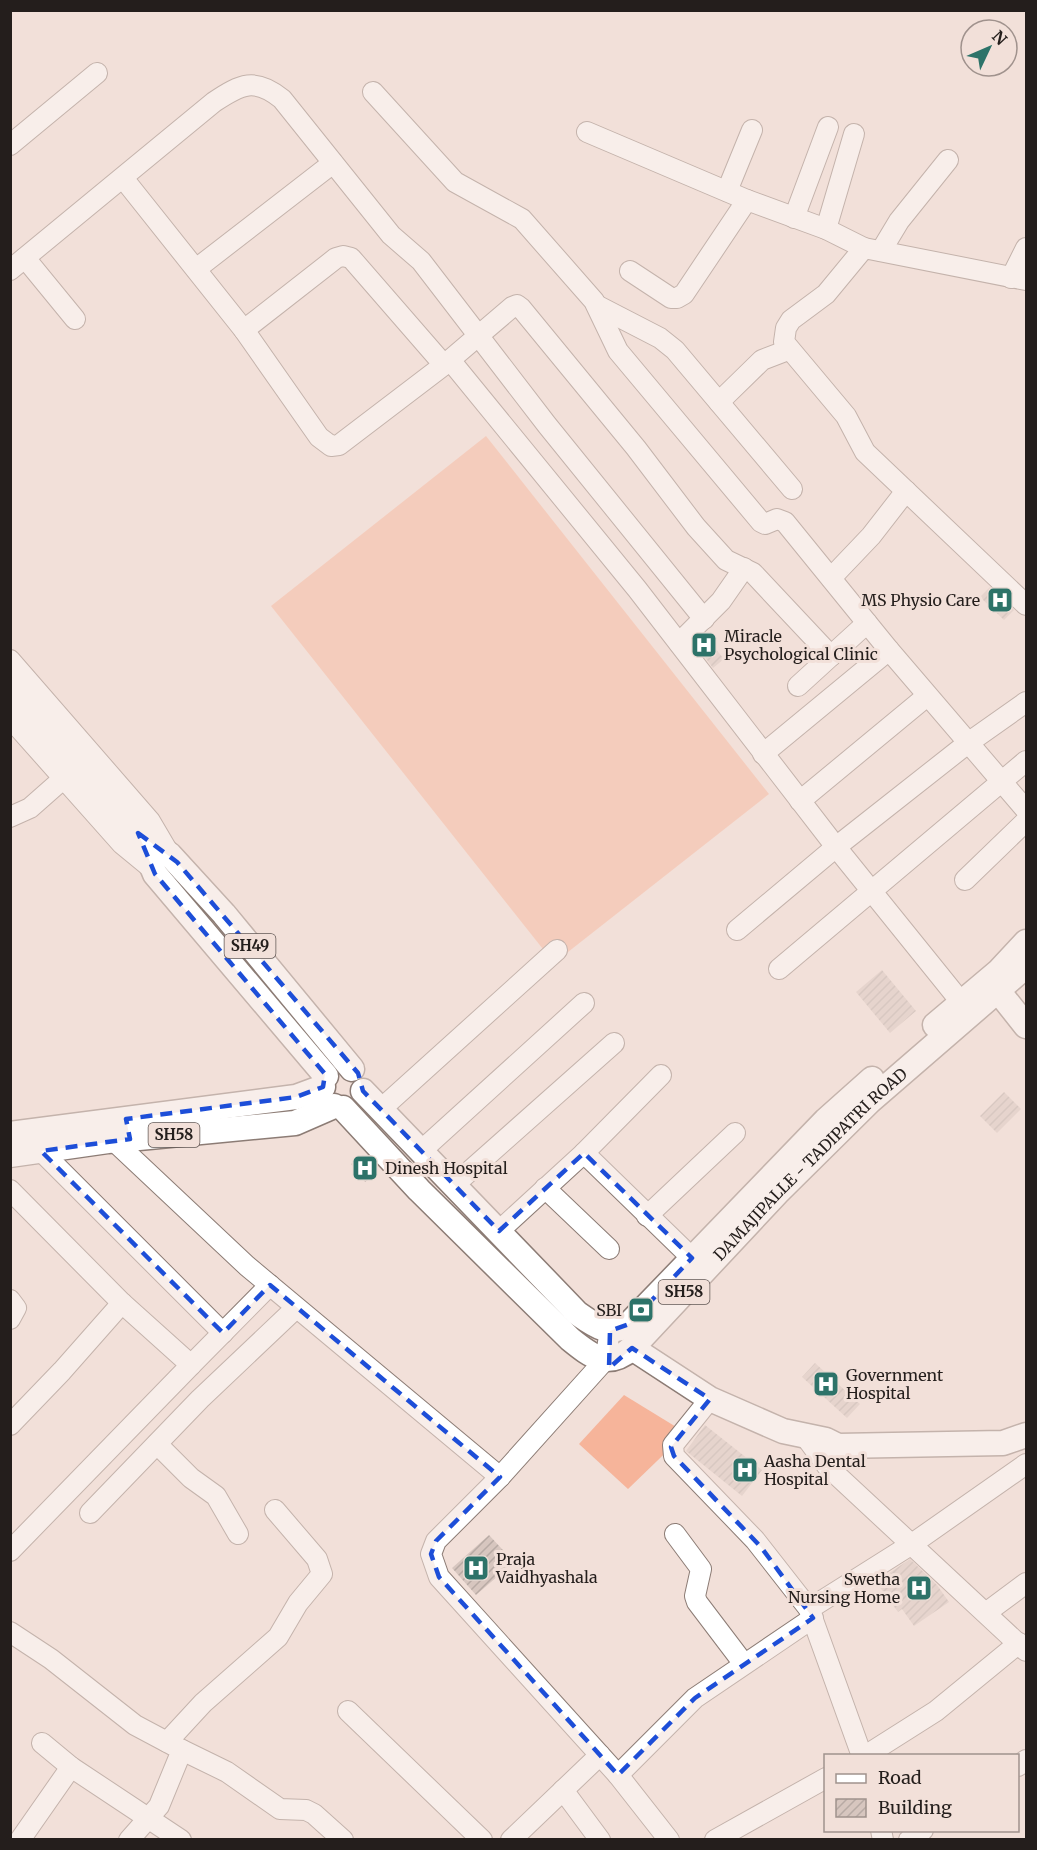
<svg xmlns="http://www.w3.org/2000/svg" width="1037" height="1850" viewBox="0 0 1037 1850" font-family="Merriweather,serif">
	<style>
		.pitch { fill: #f6b49a }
		.building { fill: url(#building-hatch) }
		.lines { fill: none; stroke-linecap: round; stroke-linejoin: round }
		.minor-casing { stroke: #8c7c75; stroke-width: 22 }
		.major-casing { stroke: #8c7c75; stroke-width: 27 }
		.minor { stroke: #fff; stroke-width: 20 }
		.major { stroke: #fff; stroke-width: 24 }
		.marked { fill: none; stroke: #1d4ed8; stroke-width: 4.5; stroke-dasharray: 12 8; stroke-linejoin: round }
		.labels { text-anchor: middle; stroke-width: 6; stroke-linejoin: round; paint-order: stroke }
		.shield { fill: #f2e0d9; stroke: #625855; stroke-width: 1.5 }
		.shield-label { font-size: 15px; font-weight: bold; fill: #241e1c }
		.poi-label { font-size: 16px; fill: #241e1c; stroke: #f2e0d9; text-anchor: start }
		.street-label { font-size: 16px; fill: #241e1c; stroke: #f2e0d9 }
	</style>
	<defs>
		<pattern id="building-hatch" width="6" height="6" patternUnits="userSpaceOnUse" patternTransform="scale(1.5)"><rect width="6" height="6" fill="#d7c6bf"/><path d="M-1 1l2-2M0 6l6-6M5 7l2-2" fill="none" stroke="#b8aaa4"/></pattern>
	</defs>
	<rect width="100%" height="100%" fill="#f2e0d9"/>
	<g class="pitch">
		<path d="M486 436 769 794 554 963 271 606Z"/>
		<path d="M624 1395 686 1433 628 1489 579 1444Z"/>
	</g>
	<g class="building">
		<path d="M990 587 1014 610 1004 620 980 597Z"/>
		<path d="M704 635 724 659 713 668 695 644Z"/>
		<path d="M882 970 916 1011 890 1033 856 992Z"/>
		<path d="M1004 1092 1021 1109 997 1133 980 1116Z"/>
		<path d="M363 1155 377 1173 365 1182 351 1164Z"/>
		<path d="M815 1363 860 1404 847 1418 802 1377Z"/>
		<path d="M705 1425 762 1470 742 1496 686 1451Z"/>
		<path d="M489 1535 514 1562 476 1595 452 1568Z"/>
		<path d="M910 1559 937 1585 949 1602 914 1626 902 1609 898 1612 876 1582Z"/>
	</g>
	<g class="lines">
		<g class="minor-casing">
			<g id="minor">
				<path d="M373 92 455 182 522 219 594 301 618 351 761 522 765 524 777 519 785 522 889 650 1026 810"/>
				<path d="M587 132 747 200 826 229 864 248"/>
				<path d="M10 145 97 73"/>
				<path d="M123 178 244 330 319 437 331 446 339 445 444 365 512 307 517 305 521 308 636 448 696 527 726 560 753 573 831 656"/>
				<path d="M727 191 752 130"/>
				<path d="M794 218 828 127"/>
				<path d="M826 229 854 134"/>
				<path d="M881 251 899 221 948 160"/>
				<path d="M25 258 75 319"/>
				<path d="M196 269 333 163"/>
				<path d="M10 270 214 102C241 84 255 77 282 99L391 235 421 261 547 425 704 619"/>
				<path d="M630 271 671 298H677L684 294 747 200"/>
				<path d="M1011 278 1026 248"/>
				<path d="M1026 280 864 248 826 294 791 320 786 328 784 342 846 416 865 452 1026 605"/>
				<path d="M598 306 660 338 675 350 792 489"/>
				<path d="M244 330 336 258 343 256 351 258 444 365"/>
				<path d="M450 360 637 589 836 847 961 1002"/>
				<path d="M719 402 762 360 788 350"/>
				<path d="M831 578 871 536 906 491"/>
				<path d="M679 643 721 601 744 568"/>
				<path d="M10 660 150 821 170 855"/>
				<path d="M798 686 867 623"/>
				<path d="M10 718 122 844 150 867"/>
				<path d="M763 754 889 650"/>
				<path d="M800 801 927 696"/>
				<path d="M10 817 30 808 64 778"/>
				<path d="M965 880 1026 821"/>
				<path d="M737 930 836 847 968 743 1026 702"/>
				<path d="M779 969 1026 761"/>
				<path d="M381 1109 557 950"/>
				<path d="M114 1141 247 1266 500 1477"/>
				<path d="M41 1151 223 1333"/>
				<path d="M421 1151 584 1003"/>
				<path d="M584 1153 692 1258"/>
				<path d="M454 1185 614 1043"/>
				<path d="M545 1188 609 1249"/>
				<path d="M10 1190 122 1303 191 1365 10 1551"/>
				<path d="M647 1216 735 1133"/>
				<path d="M499 1231 584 1153 661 1075"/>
				<path d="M10 1300 16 1308 10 1319"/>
				<path d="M610 1331 605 1360 500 1477 436 1541 431 1554 439 1577 618 1775 669 1840"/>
				<path d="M191 1365 270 1285"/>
				<path d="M710 1399 673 1445 674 1456 755 1540 809 1609"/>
				<path d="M10 1425 62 1371 122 1303"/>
				<path d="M805 1436 827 1466 1026 1651"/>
				<path d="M157 1444 191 1478 216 1496 238 1534"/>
				<path d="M90 1513 200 1399 296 1308"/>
				<path d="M675 1534 701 1569 695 1596 697 1602 744 1664"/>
				<path d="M987 1612 1026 1583"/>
				<path d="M10 1632 51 1659 135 1725 182 1750 159 1806 129 1840"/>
				<path d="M348 1711 482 1840"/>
				<path d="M167 1742 203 1703 278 1637 298 1603 322 1574 317 1559 275 1510"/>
				<path d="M42 1743 71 1767 181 1840"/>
				<path d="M182 1750 227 1772 280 1809 306 1810 314 1814 343 1840"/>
				<path d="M862 1756 809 1609 912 1544 1026 1464"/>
				<path d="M865 1756 936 1711 1019 1643"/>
				<path d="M1018 1766 1026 1760"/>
				<path d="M618 1775 695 1698 813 1618"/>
				<path d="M563 1790 600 1840"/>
				<path d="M881 1830 883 1840"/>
				<path d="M20 1840 71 1767"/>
				<path d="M511 1840 600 1755"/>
				<path d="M715 1840 826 1778"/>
				<path d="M909 1840 923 1830"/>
			</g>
		</g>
		<g class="major-casing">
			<g id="major">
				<path d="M10 689 138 833 170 855 224 914 352 1069"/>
				<path d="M138 833 155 874 326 1076"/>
				<path d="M999 992 1026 1026"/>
				<path d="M935 1025 999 971 1026 942"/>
				<path d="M363 1091 577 1313C594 1325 609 1337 629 1324L826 1120 872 1079"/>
				<path id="s1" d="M343 1108 419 1190 570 1339C592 1357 608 1369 632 1348L777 1193 870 1101 1026 966"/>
				<path d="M10 1134 296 1097 323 1087"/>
				<path d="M10 1155 108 1141 295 1123 334 1106"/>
				<path d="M632 1348 710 1399 783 1431 826 1440 838 1446 1003 1443 1026 1435"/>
			</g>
		</g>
		<use href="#minor" class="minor"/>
		<use href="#major" class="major"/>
	</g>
	<path d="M0 0H1037V1850H0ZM138 833 177 862 358 1073 363 1091 499 1231 584 1153 692 1258 629 1324 610 1331 609 1368 632 1348 710 1399 671 1447 674 1456 761 1547 813 1618 695 1698 618 1775 439 1577 431 1554 436 1541 500 1477 270 1285 223 1333 41 1151 130 1139 126 1119 296 1097 323 1087 325 1074 155 874Z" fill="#f2e0d9" fill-opacity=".55" fill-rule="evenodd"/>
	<path class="marked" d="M138 833 177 862 358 1073 363 1091 499 1231 584 1153 692 1258 629 1324 610 1331 609 1368 632 1348 710 1399 671 1447 674 1456 761 1547 813 1618 695 1698 618 1775 439 1577 431 1554 436 1541 500 1477 270 1285 223 1333 41 1151 130 1139 126 1119 296 1097 323 1087 325 1074 155 874Z"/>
	<defs>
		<g id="hospital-square" transform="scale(1.35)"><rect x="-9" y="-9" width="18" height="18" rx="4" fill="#2d7369" stroke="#f2e0d9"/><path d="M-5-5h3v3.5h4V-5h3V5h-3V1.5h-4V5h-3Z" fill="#fff"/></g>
		<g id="bank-square" transform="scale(1.35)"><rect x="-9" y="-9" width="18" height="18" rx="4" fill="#2d7369" stroke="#f2e0d9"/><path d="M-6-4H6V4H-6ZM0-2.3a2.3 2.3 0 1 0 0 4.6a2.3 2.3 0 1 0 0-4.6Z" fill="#fff"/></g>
	</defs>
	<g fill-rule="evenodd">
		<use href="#hospital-square" x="1000" y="600"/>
		<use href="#hospital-square" x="704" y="645"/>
		<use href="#hospital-square" x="365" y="1168"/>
		<use href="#bank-square" x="641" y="1310"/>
		<use href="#hospital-square" x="826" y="1384"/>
		<use href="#hospital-square" x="745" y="1470"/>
		<use href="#hospital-square" x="476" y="1568"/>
		<use href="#hospital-square" x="919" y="1588"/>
	</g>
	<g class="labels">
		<g class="shield">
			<rect x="224.5" y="934" width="51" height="24" rx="4.5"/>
			<rect x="148.5" y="1123" width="51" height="24" rx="4.5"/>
			<rect x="658.5" y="1280" width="51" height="24" rx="4.5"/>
		</g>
		<g class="shield-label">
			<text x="250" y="951">SH49</text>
			<text x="174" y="1140">SH58</text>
			<text x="684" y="1297">SH58</text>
		</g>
		<g class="poi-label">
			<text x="980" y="606" text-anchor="end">MS Physio Care</text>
			<text x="724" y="642">Miracle<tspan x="724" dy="18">Psychological Clinic</tspan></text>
			<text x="385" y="1174">Dinesh Hospital</text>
			<text x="622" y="1316" text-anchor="end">SBI</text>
			<text x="846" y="1381">Government<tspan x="846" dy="18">Hospital</tspan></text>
			<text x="764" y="1467">Aasha Dental<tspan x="764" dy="18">Hospital</tspan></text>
			<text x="496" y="1565">Praja<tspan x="496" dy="18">Vaidhyashala</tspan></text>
			<text x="900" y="1585" text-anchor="end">Swetha<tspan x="900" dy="18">Nursing Home</tspan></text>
		</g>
		<g class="street-label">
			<text dy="6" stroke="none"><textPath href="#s1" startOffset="651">DAMAJIPALLE - TADIPATRI ROAD</textPath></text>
		</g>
	</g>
	<rect width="1037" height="1850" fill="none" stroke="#241e1c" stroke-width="24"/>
	<rect x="824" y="1754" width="195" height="78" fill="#f2e0d9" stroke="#a0928d" stroke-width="1.5"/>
	<rect x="836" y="1774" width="30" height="9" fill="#ffffff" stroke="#a0928d" stroke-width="1.5"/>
	<text x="878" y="1784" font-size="18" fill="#241e1c">Road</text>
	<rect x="836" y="1799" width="30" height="18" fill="url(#building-hatch)" stroke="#a0928d" stroke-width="1.5"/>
	<text x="878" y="1814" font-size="18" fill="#241e1c">Building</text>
	<g transform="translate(989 48) rotate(46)"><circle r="28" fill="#f2e0d9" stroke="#a0928d" stroke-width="1.5"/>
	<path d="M0-4.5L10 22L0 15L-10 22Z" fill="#2d7369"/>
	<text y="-9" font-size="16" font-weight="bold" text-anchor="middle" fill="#241e1c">N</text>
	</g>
</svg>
